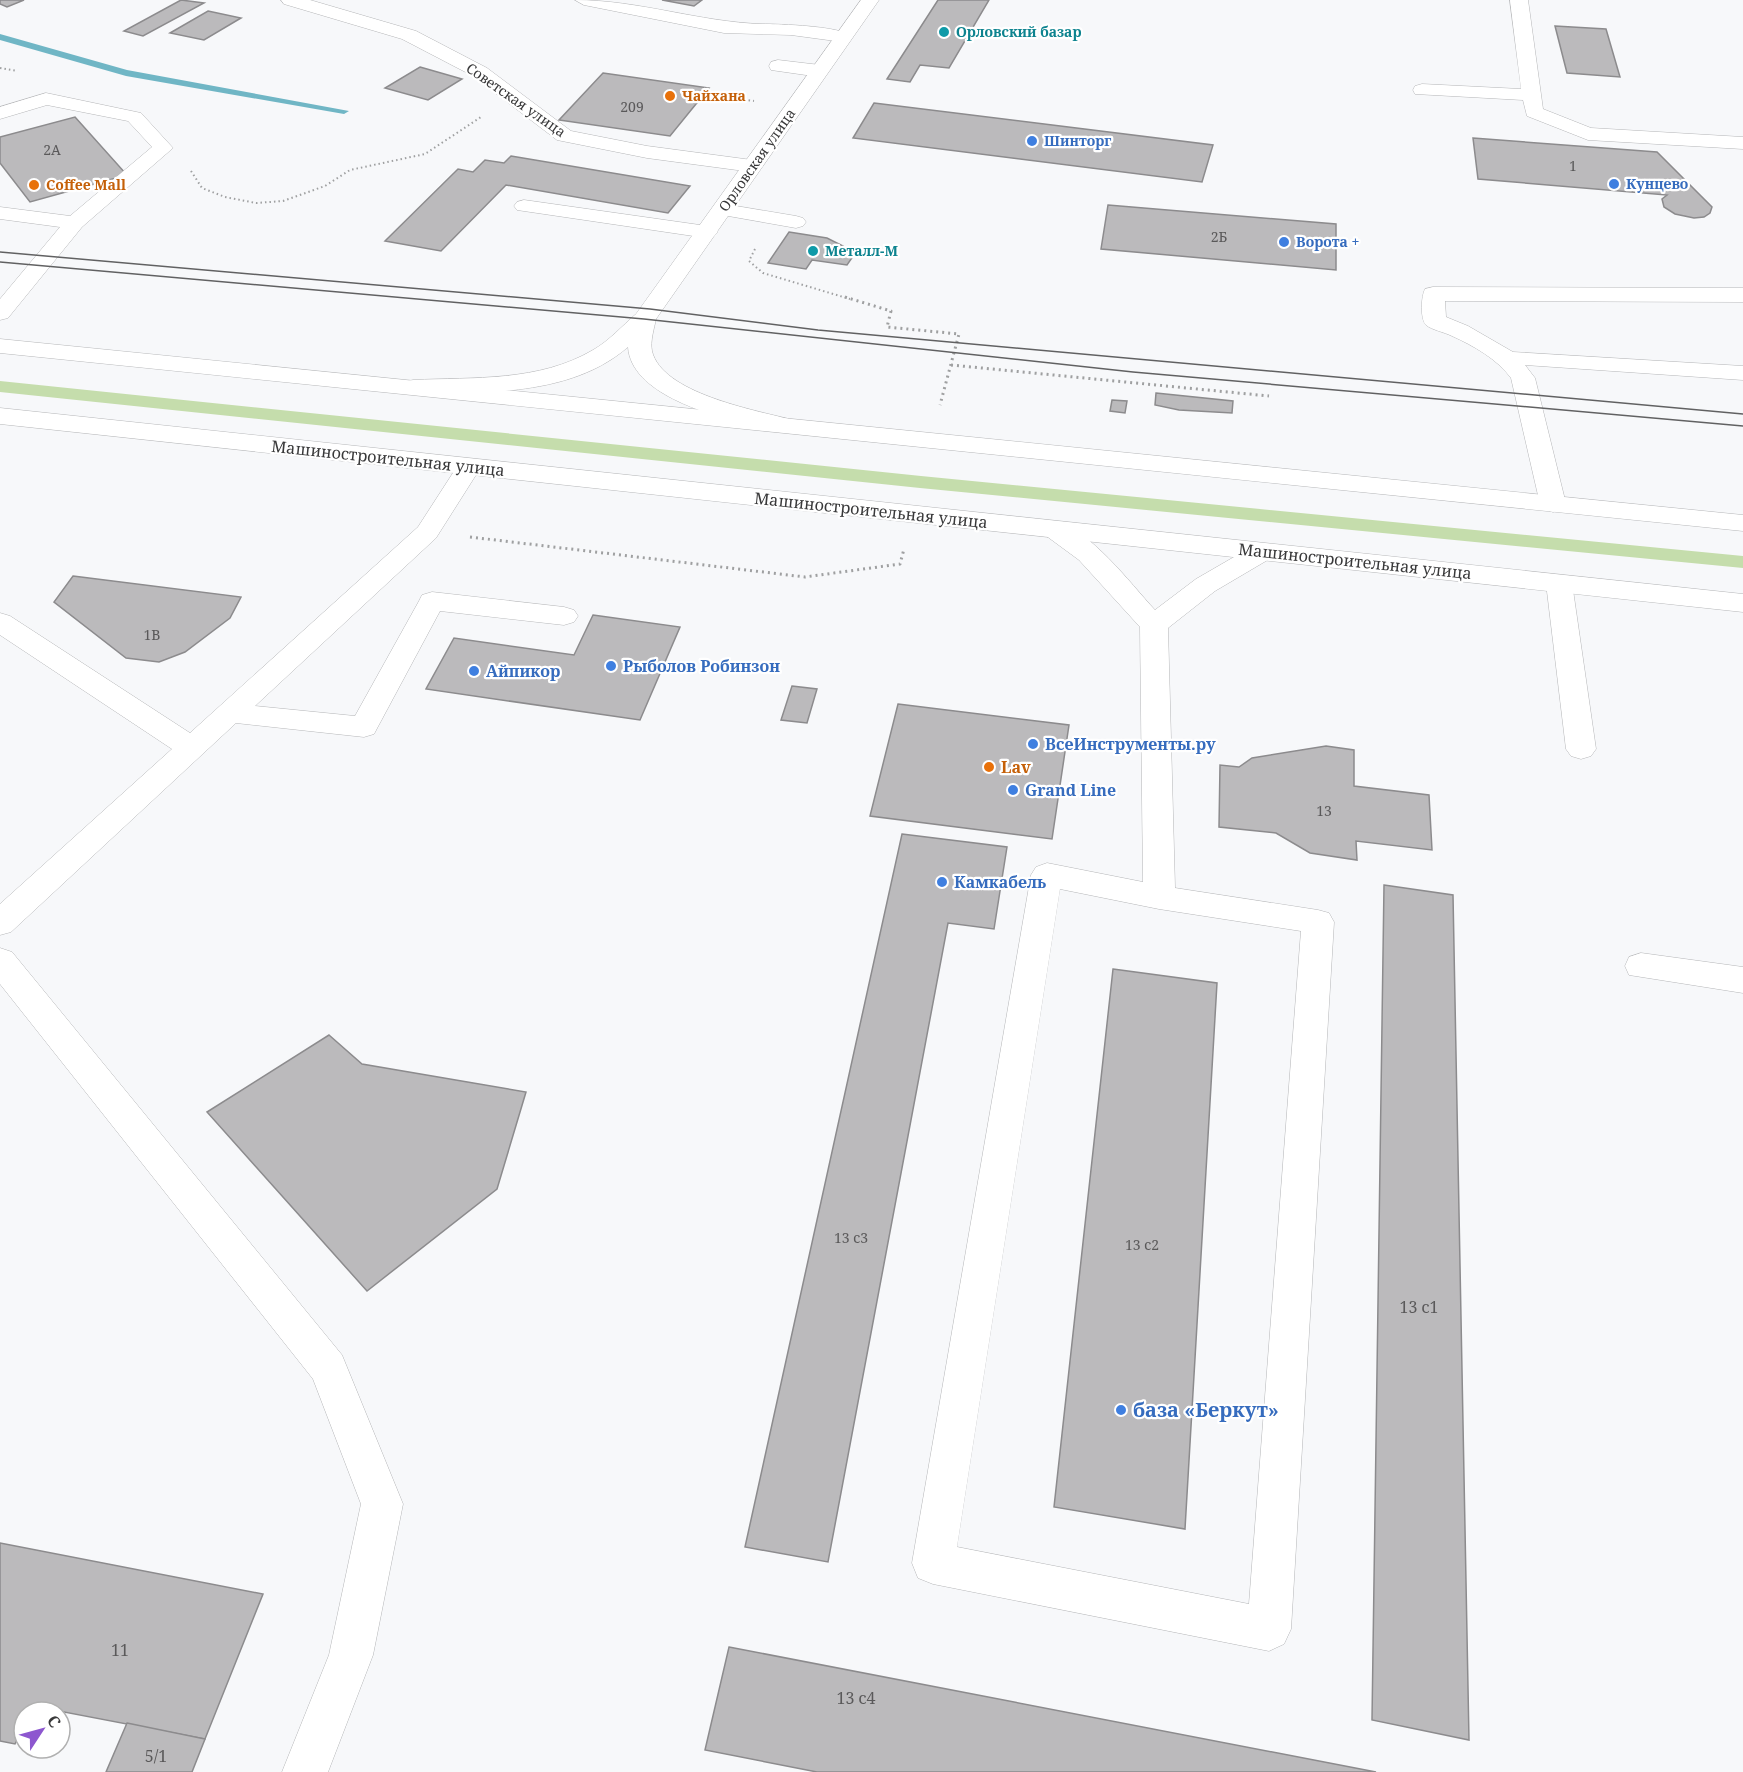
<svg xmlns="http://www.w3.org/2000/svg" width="1743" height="1772" viewBox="0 0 1743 1772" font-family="'Noto Serif',serif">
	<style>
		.green { fill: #c5ddac }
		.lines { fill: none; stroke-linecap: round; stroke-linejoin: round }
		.stream { fill: #70b6c5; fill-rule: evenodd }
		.building { fill: #bbbabc; stroke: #8c8b8d; stroke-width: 1.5 }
		.lane-casing { stroke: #b5b6b8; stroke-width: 1 }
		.street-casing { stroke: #b5b6b8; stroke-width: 1 }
		.secondary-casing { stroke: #b5b6b8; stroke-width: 1 }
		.primary-casing { stroke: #b5b6b8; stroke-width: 1 }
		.path-far1 { stroke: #9fa0a1; stroke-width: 2; stroke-dasharray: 1.5 3; stroke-linecap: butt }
		.path { stroke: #9fa0a1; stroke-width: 3; stroke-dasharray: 2 4; stroke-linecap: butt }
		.lane { fill: #fff; fill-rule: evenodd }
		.street { fill: #fff; fill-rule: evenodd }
		.secondary { fill: #fff; fill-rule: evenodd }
		.primary { fill: #fff; fill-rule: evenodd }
		.tram { stroke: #616162; stroke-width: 1.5 }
		.culture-dot { fill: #0f9aa8; stroke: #fff; stroke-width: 2 }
		.food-dot { fill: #e8710a; stroke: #fff; stroke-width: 2 }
		.shop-dot { fill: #3f7fe0; stroke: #fff; stroke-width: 2 }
		.labels { text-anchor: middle; stroke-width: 4.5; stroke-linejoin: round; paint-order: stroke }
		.far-culture-label { font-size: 14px; font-weight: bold; fill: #0d838f; stroke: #fff; text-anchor: start }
		.far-food-label { font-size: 14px; font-weight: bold; fill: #c56008; stroke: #fff; text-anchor: start }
		.far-street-label { font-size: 14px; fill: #39393a; stroke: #fff }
		.number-label { font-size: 14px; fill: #5a595a }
		.far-shop-label { font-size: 14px; font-weight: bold; fill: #366cbe; stroke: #fff; text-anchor: start }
		.street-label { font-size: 16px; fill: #39393a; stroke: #fff }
		.shop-label { font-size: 16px; font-weight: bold; fill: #366cbe; stroke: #fff; text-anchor: start }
		.food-label { font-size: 16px; font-weight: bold; fill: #c56008; stroke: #fff; text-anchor: start }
		.near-number-label { font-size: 16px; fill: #5a595a }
		.near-shop-label { font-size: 20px; font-weight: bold; fill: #366cbe; stroke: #fff; text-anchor: start }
	</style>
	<rect width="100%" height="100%" fill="#f7f8fa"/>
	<path class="green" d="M0 381 921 476 1743 556V568L920 488 0 392Z"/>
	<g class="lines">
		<path class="stream" d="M0 34 127 70 349 111 344 114 126 76 0 40Z"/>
	</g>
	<g class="building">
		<path d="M0 0H24L7 7 0 4Z"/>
		<path d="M181 0 204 3 143 36 124 31Z"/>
		<path d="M662 0H702L694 6Z"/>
		<path d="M938 0H989L949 68 920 65 910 82 887 79Z"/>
		<path d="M208 11 241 18 204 40 170 33Z"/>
		<path d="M1555 26 1606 29 1620 77 1567 73Z"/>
		<path d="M420 67 462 79 428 100 385 88Z"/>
		<path d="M603 73 709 88 670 136 559 120Z"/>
		<path d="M874 103 1213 145 1202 182 853 138Z"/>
		<path d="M75 117 127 175 30 202 0 163V137Z"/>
		<path d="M1473 138 1657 152 1712 207 1710 213 1704 217 1694 218 1675 214 1664 207 1662 199 1667 195 1478 179Z"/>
		<path d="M511 156 690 186 668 213 506 185 441 251 385 241 458 169 473 172 485 160 504 163Z"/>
		<path d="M1108 205 1336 224V270L1101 249Z"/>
		<path d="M789 232 827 238 843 246 844 250 856 252 847 265 812 260 806 269 768 263Z"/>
		<path d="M1156 393 1233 401 1232 413 1179 410 1155 405Z"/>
		<path d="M1112 400 1127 401 1125 413 1110 411Z"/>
		<path d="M73 576 241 597 230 618 185 652 159 662 126 658 54 602Z"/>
		<path d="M593 615 680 627 640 720 426 689 454 638 574 655Z"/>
		<path d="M792 686 817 689 807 723 781 720Z"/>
		<path d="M898 704 1069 725 1052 839 870 816Z"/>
		<path d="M1326 746 1354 750V786L1429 795 1432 850 1356 841 1357 860 1310 853 1276 833 1219 827 1220 765 1239 767 1252 758Z"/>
		<path d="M902 834 1007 847 994 929 948 923 828 1562 745 1547Z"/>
		<path d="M1384 885 1453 895 1469 1740 1372 1720Z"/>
		<path d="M1113 969 1217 983 1185 1529 1054 1507Z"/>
		<path d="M329 1035 362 1064 526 1092 497 1189 367 1291 207 1112Z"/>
		<path d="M0 1543 263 1594 205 1739 33 1706 30 1712H24V1725L15 1744 0 1741Z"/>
		<path d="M729 1647 1376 1772H817L705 1750Z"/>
		<path d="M127 1723 205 1739 192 1772H106Z"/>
	</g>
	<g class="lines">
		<g class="lane-casing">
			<g id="lane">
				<path d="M575 0C639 0 699 22 762 24 778 24 844 26 852 37L843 42 791 35 724 33 584 5Z"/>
				<path d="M1510 0H1528L1543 109 1591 128 1743 137V149L1588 140 1527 116 1523 100 1415 94 1413 90 1415 86 1422 84 1521 89Z"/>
				<path d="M778 60 820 65 829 71 820 77 771 70 769 66 771 62Z"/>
				<path d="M46 93 141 113 173 148 82 227 8 318 0 320V299L60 227 0 219V207L70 216 152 147 128 121 47 105 0 119V107Z"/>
				<path d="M524 200 707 226 714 228 718 232 714 236 707 238 517 210 514 206 517 202Z"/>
				<path d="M724 204 796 216 803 218 806 222 803 226 796 228 717 214 714 210 717 206Z"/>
				<path d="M1433 287 1743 288V302L1445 301 1446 317 1468 326 1513 352 1743 366V380L1525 365 1535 378 1566 504 1562 509 1553 512 1544 509 1540 504 1511 378C1497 359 1474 346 1452 336 1444 332 1432 330 1426 325 1420 319 1421 296 1425 289Z"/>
				<path d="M469 460 478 462 481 467 436 538 255 706 355 716 419 601 422 595 432 592 564 607 574 610 578 616 574 622 564 625 440 611 374 734 364 737 236 723 11 932 0 935V904L172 749 0 635V613L10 616 190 733 418 527 460 462Z"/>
				<path d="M1054 521C1091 530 1129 582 1155 610L1196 579 1253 546 1262 544 1271 546 1275 552 1271 558 1215 591 1168 628 1175 888 1318 910 1329 913 1334 922 1291 1629 1284 1644 1269 1651 933 1584 918 1578 912 1563 1031 875 1036 867 1047 863 1143 882 1140 627 1079 560 1045 535 1041 529 1045 523ZM1060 889 1159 909 1301 931 1249 1604 957 1547Z"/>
				<path d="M1559 575 1568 577 1572 583 1596 749 1591 756 1581 759 1571 756 1566 749 1546 583 1550 577Z"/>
				<path d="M0 948 12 952 342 1355 403 1504 373 1655 328 1772H282L329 1655 361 1504 313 1379 0 984Z"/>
				<path d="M1641 953 1743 967V993L1629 975 1625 966 1629 957Z"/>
			</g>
		</g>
		<g class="street-casing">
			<path id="street" d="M281 0H310L416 31 487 68 571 131 647 146 752 160 759 162 763 166 759 170 752 172 647 158 557 140 473 76 402 39 284 4Z"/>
		</g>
		<g class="secondary-casing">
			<path id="secondary" d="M861 0H879L656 319C654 329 650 341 652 351 662 393 754 410 789 419L793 424 789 429C774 433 758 426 743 423 707 414 631 393 628 347 570 397 484 392 413 394L404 392 401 387 404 382 413 380C474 377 539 382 593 350 609 341 622 326 636 314Z"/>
		</g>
		<g class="primary-casing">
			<g id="primary">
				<path d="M0 339 1743 515V531L0 353Z"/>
				<path d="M0 408 1743 594V612L0 424Z"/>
			</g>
		</g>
		<g class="path-far1">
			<path d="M0 68 17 71"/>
			<path d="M704 94 754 101"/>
			<path d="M191 171 202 188 225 197 256 203 283 201 325 186 350 170 425 154 481 117"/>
			<path d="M755 249 749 261 763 273 850 299"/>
		</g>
		<g class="path">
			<path d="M845 297 891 311 887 327 959 334 940 405"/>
			<path d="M951 365 1269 396"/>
			<path d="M470 537 805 577 900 564 904 549"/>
		</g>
		<use href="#lane" class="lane"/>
		<use href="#street" class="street"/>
		<use href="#secondary" class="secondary"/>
		<use href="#primary" class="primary"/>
		<g class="tram">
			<path d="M0 252 650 309 818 330 1743 414"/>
			<path d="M0 262 644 319 1133 372 1743 426"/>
		</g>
	</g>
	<g class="culture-dot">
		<circle cx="944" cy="32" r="6"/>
		<circle cx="813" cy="251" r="6"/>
	</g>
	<g class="food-dot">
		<circle cx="670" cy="96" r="6"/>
		<circle cx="34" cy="185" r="6"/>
		<circle cx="989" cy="767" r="6"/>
	</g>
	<g class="shop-dot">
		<circle cx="1032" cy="141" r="6"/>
		<circle cx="1614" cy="184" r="6"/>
		<circle cx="1284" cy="242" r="6"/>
		<circle cx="611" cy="666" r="6"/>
		<circle cx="474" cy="671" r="6"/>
		<circle cx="1033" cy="744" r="6"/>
		<circle cx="1013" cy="790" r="6"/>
		<circle cx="942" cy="882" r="6"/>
		<circle cx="1121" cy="1410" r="6"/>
	</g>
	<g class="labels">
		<g class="far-culture-label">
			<text x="956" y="37">Орловский базар</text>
			<text x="825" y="256">Металл-М</text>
		</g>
		<g class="far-food-label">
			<text x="682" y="101">Чайхана</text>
			<text x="46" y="190">Coffee Mall</text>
		</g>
		<g class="far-street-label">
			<text transform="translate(516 100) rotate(35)" y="5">Советская улица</text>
			<text transform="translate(757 160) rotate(-55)" y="5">Орловская улица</text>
		</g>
		<g class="number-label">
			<text x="632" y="112">209</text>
			<text x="52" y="155">2А</text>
			<text x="1573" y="171">1</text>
			<text x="1219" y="242">2Б</text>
			<text x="152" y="640">1В</text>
			<text x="1324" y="816">13</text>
			<text x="851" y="1243">13 с3</text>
			<text x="1142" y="1250">13 с2</text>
		</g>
		<g class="far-shop-label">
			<text x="1044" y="146">Шинторг</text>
			<text x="1626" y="189">Кунцево</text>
			<text x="1296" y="247">Ворота +</text>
		</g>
		<g class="street-label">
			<text transform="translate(388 458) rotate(6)" y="6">Машиностроительная улица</text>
			<text transform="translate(871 510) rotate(6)" y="6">Машиностроительная улица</text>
			<text transform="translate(1355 561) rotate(6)" y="6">Машиностроительная улица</text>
		</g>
		<g class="shop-label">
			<text x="623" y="672">Рыболов Робинзон</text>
			<text x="486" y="677">Айпикор</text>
			<text x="1045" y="750">ВсеИнструменты.ру</text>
			<text x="1025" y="796">Grand Line</text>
			<text x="954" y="888">Камкабель</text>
		</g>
		<g class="food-label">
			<text x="1001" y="773">Lav</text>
		</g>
		<g class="near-number-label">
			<text x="1419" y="1313">13 с1</text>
			<text x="120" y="1656">11</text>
			<text x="856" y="1704">13 с4</text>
			<text x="156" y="1762">5/1</text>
		</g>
		<g class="near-shop-label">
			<text x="1133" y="1417">база «Беркут»</text>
		</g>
	</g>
	<g transform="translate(42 1730) rotate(54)"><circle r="28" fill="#ffffff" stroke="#b0b0b0" stroke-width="1.5"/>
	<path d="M0-4.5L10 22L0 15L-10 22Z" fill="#8d57cf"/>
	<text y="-9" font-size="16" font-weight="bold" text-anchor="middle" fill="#39393a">С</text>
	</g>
</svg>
